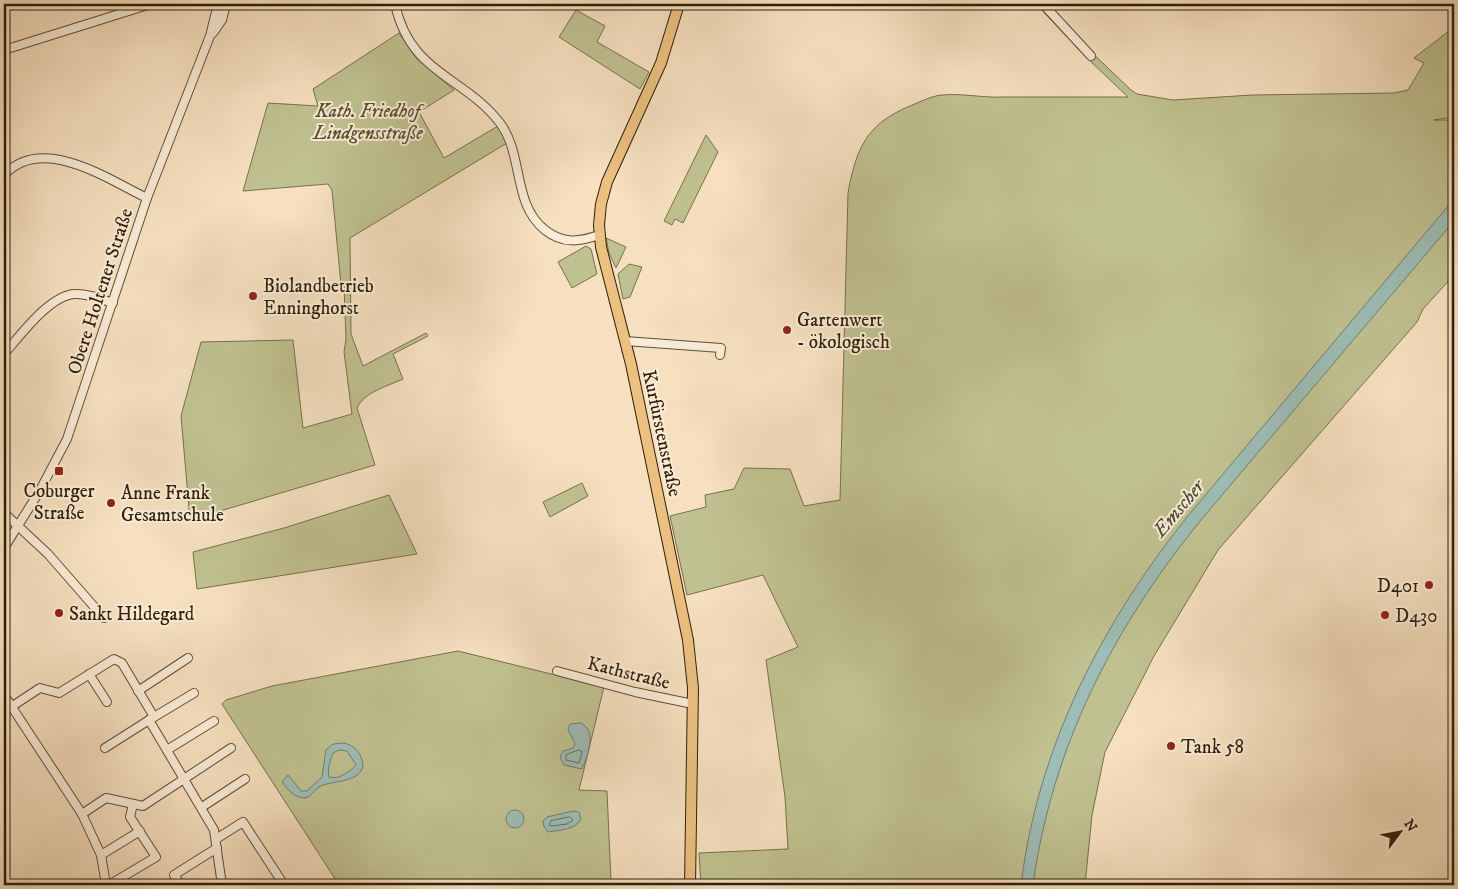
<svg xmlns="http://www.w3.org/2000/svg" width="1458" height="889" viewBox="0 0 1458 889" font-family="'IM FELL DW Pica',serif">
	<style>
		.green { fill: #c0c190; stroke: #78704c }
		.water { fill: #9dbdb6; stroke: #717d70; fill-rule: evenodd }
		.lines { fill: none; stroke-linecap: round; stroke-linejoin: round }
		.shore { stroke: #666e5f; stroke-width: 1 }
		.minor-casing { stroke: #614e36; stroke-width: 10 }
		.major-casing { stroke: #2f1e08; stroke-width: 12 }
		.minor { stroke: #f9ebd6; stroke-width: 8 }
		.major { stroke: #ebc080; stroke-width: 10 }
		.poi-dot { fill: #8f2418; stroke: #f9ebd6; stroke-width: 2 }
		.labels { text-anchor: middle; stroke-width: 4; stroke-linejoin: round; paint-order: stroke }
		.park-label { font-size: 19px; font-style: italic; fill: #5a4f31; stroke: #f9ebd6 }
		.poi-label { font-size: 19px; fill: #2f1e08; stroke: #f9ebd6; text-anchor: start }
		.street-label { font-size: 19px; fill: #2f1e08; stroke: #f9ebd6 }
		.water-label { font-size: 20px; font-style: italic; fill: #504e3c; stroke: #f9ebd6 }
	</style>
	<rect width="100%" height="100%" fill="#f6e0c0"/>
	<filter id="stains"><feTurbulence type="fractalNoise" baseFrequency=".004" numOctaves="4"/><feColorMatrix values="0 0 0 0 .2 0 0 0 0 .09 0 0 0 0 .02 0 0 0 .5 -.17"/></filter>
	<radialGradient id="worn" r=".72"><stop offset=".6" stop-color="#630" stop-opacity="0"/><stop offset="1" stop-color="#630" stop-opacity=".3"/></radialGradient>
	<g class="green">
		<path d="M1036 4H1041L1131 90 1137 94 1173 100 1252 95 1394 93 1408 90 1424 63 1414 58 1454 27V115L1448 118 1434 120H1449L1454 117V275L1423 309 1417 322 1218 550 1154 656 1105 752 1092 815 1085 885H701L699 853 788 849 785 797 766 660 798 647 763 575 687 595 670 516 706 507 705 495 734 489 744 468 790 469 804 506 840 500 848 193C856 149 866 124 910 106 920 102 931 96 942 95 961 93 983 98 1003 97 1044 97 1086 97 1128 97L1087 58Z"/>
		<path d="M576 10 605 26 597 42 649 72 640 89 559 37Z"/>
		<path d="M399 33 417 59 454 90 419 112 444 158 498 126 507 143 350 238 351 334 363 366 426 333 428 336 393 354 403 379C388 386 364 392 357 408L375 465 190 520 181 416 201 342 293 340 303 428 352 414 344 352 346 339 344 285H341L332 190 328 184 243 191 268 103 318 106 313 89Z"/>
		<path d="M706 135 718 152 683 223 675 219 672 225 664 221Z"/>
		<path d="M606 238 626 247 616 268 609 253Z"/>
		<path d="M586 246 591 249 597 274 572 288 558 262Z"/>
		<path d="M629 264 642 267 630 297 623 299 618 274Z"/>
		<path d="M582 483 588 496 550 517 543 502Z"/>
		<path d="M389 495 417 554 197 589 193 552 284 528Z"/>
		<path d="M458 651 604 687 579 790 607 791 611 881H635V885H339L222 704 226 700 272 686Z"/>
	</g>
	<g class="water">
		<path d="M1454 199V221L1201 520C1114 627 1052 746 1033 885H1021C1038 745 1104 619 1192 511Z"/>
		<path d="M581 723C597 731 588 755 582 769L564 765 560 757 563 751 573 748 575 744 568 729 570 724Z"/>
		<path d="M344 743C356 746 362 754 363 766 359 784 330 780 319 787 313 790 312 798 303 798 294 797 287 789 282 782L288 775 301 791H307L322 777 326 750 333 744ZM339 750 347 751 356 765C349 772 339 780 329 777 327 769 330 761 333 753Z"/>
		<circle cx="515" cy="819" r="9"/>
		<path d="M573 811 579 812 581 819C576 830 559 830 548 832L544 827 543 821 547 817Z"/>
	</g>
	<g class="lines">
		<g class="shore">
			<path d="M579 750 582 752 579 763 566 760V755Z"/>
			<path d="M570 817 573 820 567 824 552 826 549 825 551 821Z"/>
		</g>
		<g class="minor-casing">
			<g id="minor">
				<path d="M395 4C410 74 464 76 500 123 524 155 512 204 545 230 563 244 579 242 599 235"/>
				<path d="M1043 4 1091 56"/>
				<path d="M1450 4 1454 11"/>
				<path d="M213 33 222 20 226 4"/>
				<path d="M4 50 151 4"/>
				<path d="M4 175C43 134 107 179 147 198"/>
				<path d="M625 341 721 348 720 355"/>
				<path d="M4 354C20 336 49 296 74 294 87 293 101 299 113 303"/>
				<path d="M4 513 48 554 104 618"/>
				<path d="M4 548 39 492 67 439 147 198 210 36 218 4"/>
				<path d="M557 671 635 692 693 704"/>
				<path d="M89 674 107 702"/>
				<path d="M138 691 188 658"/>
				<path d="M4 695 82 814 101 855 106 885"/>
				<path d="M11 707 40 688 59 693 114 659 122 663 154 717 149 720 214 830 222 885"/>
				<path d="M154 717 194 693"/>
				<path d="M105 748 149 720"/>
				<path d="M167 750 214 721"/>
				<path d="M202 807 245 779"/>
				<path d="M82 814 106 798 143 806 231 748"/>
				<path d="M216 839 243 822 284 885"/>
				<path d="M101 855 140 831"/>
				<path d="M109 885 156 857 130 817 133 804"/>
				<path d="M181 885 174 875 217 848"/>
			</g>
		</g>
		<g class="major-casing">
			<path id="major" d="M679 4 661 63 607 182 601 204 599 225 601 247 631 364 688 640 693 688 690 885"/>
		</g>
		<use href="#minor" class="minor"/>
		<use href="#major" class="major"/>
	</g>
	<g class="poi-dot">
		<circle cx="253" cy="296" r="5"/>
		<circle cx="787" cy="330" r="5"/>
		<rect x="54" y="466" width="10" height="10" rx="2.5"/>
		<circle cx="111" cy="503" r="5"/>
		<circle cx="1429" cy="585" r="5"/>
		<circle cx="59" cy="613" r="5"/>
		<circle cx="1385" cy="615" r="5"/>
		<circle cx="1171" cy="746" r="5"/>
	</g>
	<g class="labels">
		<g class="park-label">
			<text x="368" y="117">Kath. Friedhof<tspan x="368" dy="22">Lindgensstraße</tspan></text>
		</g>
		<g class="poi-label">
			<text x="263" y="292">Biolandbetrieb<tspan x="263" dy="22">Enninghorst</tspan></text>
			<text x="797" y="326">Gartenwert<tspan x="797" dy="22">- ökologisch</tspan></text>
			<text x="59" y="497" text-anchor="middle">Coburger<tspan x="59" dy="22">Straße</tspan></text>
			<text x="121" y="499">Anne Frank<tspan x="121" dy="22">Gesamtschule</tspan></text>
			<text x="1419" y="592" text-anchor="end">D401</text>
			<text x="69" y="620">Sankt Hildegard</text>
			<text x="1395" y="622">D430</text>
			<text x="1181" y="753">Tank 58</text>
		</g>
		<g class="street-label">
			<text transform="translate(99 291) rotate(-72)" y="7">Obere Holtener Straße</text>
			<text transform="translate(663 433) rotate(78)" y="7">Kurfürstenstraße</text>
			<text transform="translate(629 672) rotate(14)" y="7">Kathstraße</text>
		</g>
		<g class="water-label">
			<text transform="translate(1178 508) rotate(-50)" y="7">Emscher</text>
		</g>
	</g>
	<rect width="1458" height="889" fill="none" stroke="#f6e0c0" stroke-width="20"/>
	<rect x="5" y="5" width="1448" height="879" fill="none" stroke="#2f1e08" stroke-width="2.5"/>
	<rect x="10" y="10" width="1438" height="869" fill="none" stroke="#2f1e08"/>
	<g transform="translate(1400 832) rotate(58)" stroke="#f9ebd6" stroke-width="4" paint-order="stroke">
	<path d="M0-4L9 19L0 12L-9 19Z" fill="#2f1e08"/>
	<text y="-8" font-size="14" font-weight="bold" text-anchor="middle" fill="#2f1e08">N</text>
	</g>
	<rect width="100%" height="100%" filter="url(#stains)"/>
	<rect width="100%" height="100%" fill="url(#worn)"/>
</svg>
